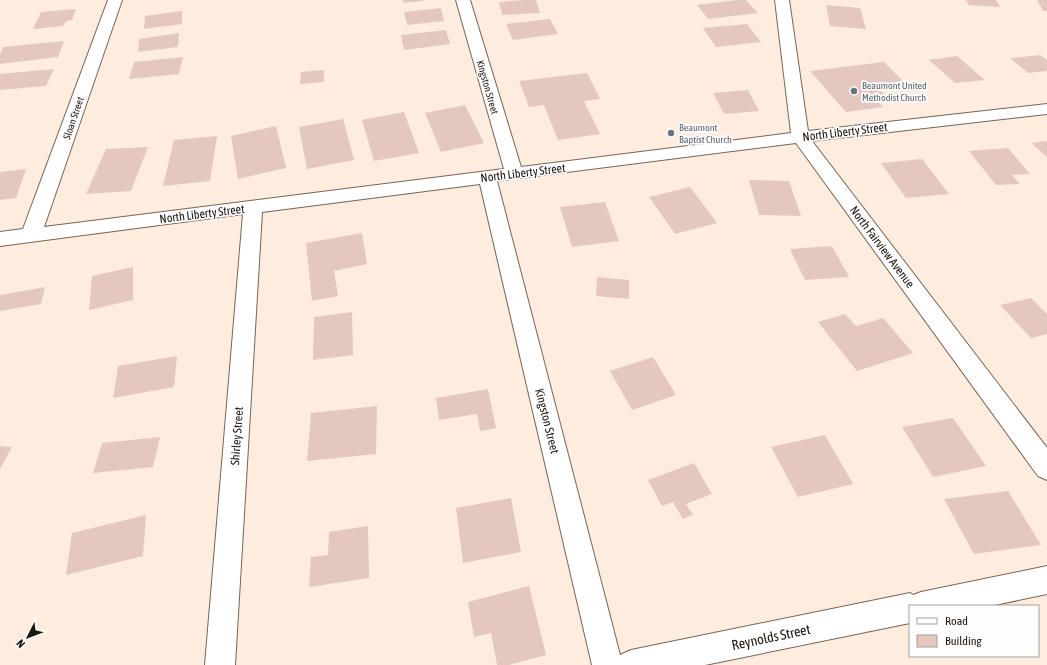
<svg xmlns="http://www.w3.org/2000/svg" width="1047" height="665" viewBox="0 0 1047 665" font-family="'Asap Condensed',sans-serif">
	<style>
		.building { fill: #e4c8c0 }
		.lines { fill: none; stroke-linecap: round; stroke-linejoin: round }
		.minor-casing { stroke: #786457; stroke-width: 2 }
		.minor { fill: #fff; fill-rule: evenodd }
		.worship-dot { fill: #6b7280; stroke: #fdfdfd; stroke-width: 1.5 }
		.labels { text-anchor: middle; stroke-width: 3.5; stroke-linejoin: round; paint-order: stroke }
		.far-worship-label { font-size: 10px; fill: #5b616d; stroke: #fdfdfd; text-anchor: start }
		.far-street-label { font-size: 10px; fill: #1d150f; stroke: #fdfdfd }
		.street-label { font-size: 12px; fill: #1d150f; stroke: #fdfdfd }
		.near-street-label { font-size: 14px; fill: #1d150f; stroke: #fdfdfd }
	</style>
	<rect width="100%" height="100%" fill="#feecdf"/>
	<g class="building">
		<path d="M403 0H423V1L404 3Z"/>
		<path d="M524 0H536L540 13 502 15 499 2Z"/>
		<path d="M737 0H746L758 13 708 19 697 5Z"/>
		<path d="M966 0H996L1000 7 969 5Z"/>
		<path d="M1037 0H1047V11H1043Z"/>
		<path d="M826 5 860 8 866 29 830 26Z"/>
		<path d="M441 8 444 21 407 25 404 12Z"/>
		<path d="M76 9 72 20 66 21 63 26 33 29 41 12Z"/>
		<path d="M182 11V24L144 29 145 16Z"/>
		<path d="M550 19 558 34 513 40 506 24Z"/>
		<path d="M747 24 761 42 716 47 703 28Z"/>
		<path d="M446 30 450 44 404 50 401 35Z"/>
		<path d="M179 33 178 47 138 52 139 39Z"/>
		<path d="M64 41 58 57 0 64V55L3 47Z"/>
		<path d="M1040 55 1047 60V71L1028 73 1010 58Z"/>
		<path d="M957 56 985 80 955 83 929 60Z"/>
		<path d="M183 57 179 74 129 79 134 62Z"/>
		<path d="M884 62 904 82 875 85 887 97 875 99 883 107 846 112 810 71Z"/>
		<path d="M54 69 46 86 0 90V74Z"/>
		<path d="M324 70V82L300 84 301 72Z"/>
		<path d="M587 73 600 99 584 101 600 134 558 140 544 105 529 107 519 81Z"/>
		<path d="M748 90 759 111 724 114 713 93Z"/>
		<path d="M465 105 484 143 441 152 425 113Z"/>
		<path d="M404 112 419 153 374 161 362 120Z"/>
		<path d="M343 119 354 160 307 169 299 127Z"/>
		<path d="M276 126 286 168 238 179 231 136Z"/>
		<path d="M217 136 210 181 163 186 174 140Z"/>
		<path d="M1047 141V157L1031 143Z"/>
		<path d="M148 147 131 191 86 194 106 149Z"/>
		<path d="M1008 148 1030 174 1012 175 1020 184 996 185 969 151Z"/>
		<path d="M922 159 949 194 906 198 881 163Z"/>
		<path d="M26 169 16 198 0 200V172Z"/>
		<path d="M749 180 789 181 801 216 759 215Z"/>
		<path d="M690 187 717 223 675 234 649 197Z"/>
		<path d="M605 202 619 241 572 247 560 207Z"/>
		<path d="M362 233 367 264 334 271 338 296 312 301 306 243Z"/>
		<path d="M832 246 849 277 805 280 790 249Z"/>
		<path d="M133 267V300L89 310 92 276Z"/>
		<path d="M597 277 629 280V299L596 296Z"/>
		<path d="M45 287 41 304 0 311V295Z"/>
		<path d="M1031 298 1047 314V334L1031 338 1000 305Z"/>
		<path d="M352 312 353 355 313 360 314 317Z"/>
		<path d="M845 314 856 326 883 318 913 353 857 371 818 322Z"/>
		<path d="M177 356 174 387 113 398 118 366Z"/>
		<path d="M653 357 676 395 632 410 610 371Z"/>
		<path d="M488 389 496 428 480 431 477 414 439 420 436 398Z"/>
		<path d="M377 406 376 454 307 461 311 413Z"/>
		<path d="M953 418 986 466 933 477 902 427Z"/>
		<path d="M825 435 853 484 798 497 771 447Z"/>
		<path d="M160 437 153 467 93 473 102 443Z"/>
		<path d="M0 446 12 447 0 469Z"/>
		<path d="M694 463 712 494 686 504 693 515 683 519 673 502 662 506 648 480Z"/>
		<path d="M1008 491 1041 545 974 554 944 499Z"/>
		<path d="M511 498 521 552 463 563 456 508Z"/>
		<path d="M146 515 143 556 66 575 72 533Z"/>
		<path d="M368 526 369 578 309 587 311 557 328 555 329 532Z"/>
		<path d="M529 586 546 655 509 665H497L491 633 474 637 468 602Z"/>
	</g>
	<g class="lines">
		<g class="minor-casing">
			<path id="minor" d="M108 0H122L44 227 504 169 456 0H470L521 167 791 133 775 0H789L808 131 1047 104V114L812 141 1047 448V480L1038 476 796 143 497 181 620 655 631 650 910 593 913 595 921 592 1047 566V594L990 606H910V623L705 665H592L480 184 262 212 235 665H205L243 214 0 246V232L23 229Z"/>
		</g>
		<use href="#minor" class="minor"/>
	</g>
	<g class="worship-dot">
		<circle cx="854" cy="91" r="4"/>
		<circle cx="671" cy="133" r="4"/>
	</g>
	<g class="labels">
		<g class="far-worship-label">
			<text x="862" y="89">Beaumont United<tspan x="862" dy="12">Methodist Church</tspan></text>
			<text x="679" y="131">Beaumont<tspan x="679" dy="12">Baptist Church</tspan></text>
		</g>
		<g class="far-street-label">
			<text transform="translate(488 87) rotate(74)" y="4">Kingston Street</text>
			<text transform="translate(73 118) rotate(-71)" y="4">Sloan Street</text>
		</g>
		<g class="street-label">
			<text transform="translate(845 132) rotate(-7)" y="4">North Liberty Street</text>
			<text transform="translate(523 173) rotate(-7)" y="4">North Liberty Street</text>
			<text transform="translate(202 214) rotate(-7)" y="4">North Liberty Street</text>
			<text transform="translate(882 247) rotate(53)" y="4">North Fairview Avenue</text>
			<text transform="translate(547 421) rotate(76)" y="4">Kingston Street</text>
			<text transform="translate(237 436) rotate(-86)" y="4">Shirley Street</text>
		</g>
		<g class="near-street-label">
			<text transform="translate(771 637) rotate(-12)" y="5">Reynolds Street</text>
		</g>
	</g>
	<rect x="909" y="605" width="130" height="52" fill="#fdfdfd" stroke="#a3a09e"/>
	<rect x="917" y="618" width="20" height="6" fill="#ffffff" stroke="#a3a09e"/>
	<text x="945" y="625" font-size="12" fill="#1d150f">Road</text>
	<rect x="917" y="635" width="20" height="12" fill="#e4c8c0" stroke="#a3a09e"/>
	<text x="945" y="645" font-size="12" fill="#1d150f">Building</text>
	<g transform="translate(28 637) rotate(228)" stroke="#fdfdfd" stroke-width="3" paint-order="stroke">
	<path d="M0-3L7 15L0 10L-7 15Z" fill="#1d150f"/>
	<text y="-6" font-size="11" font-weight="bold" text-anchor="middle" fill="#1d150f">N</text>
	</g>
</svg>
